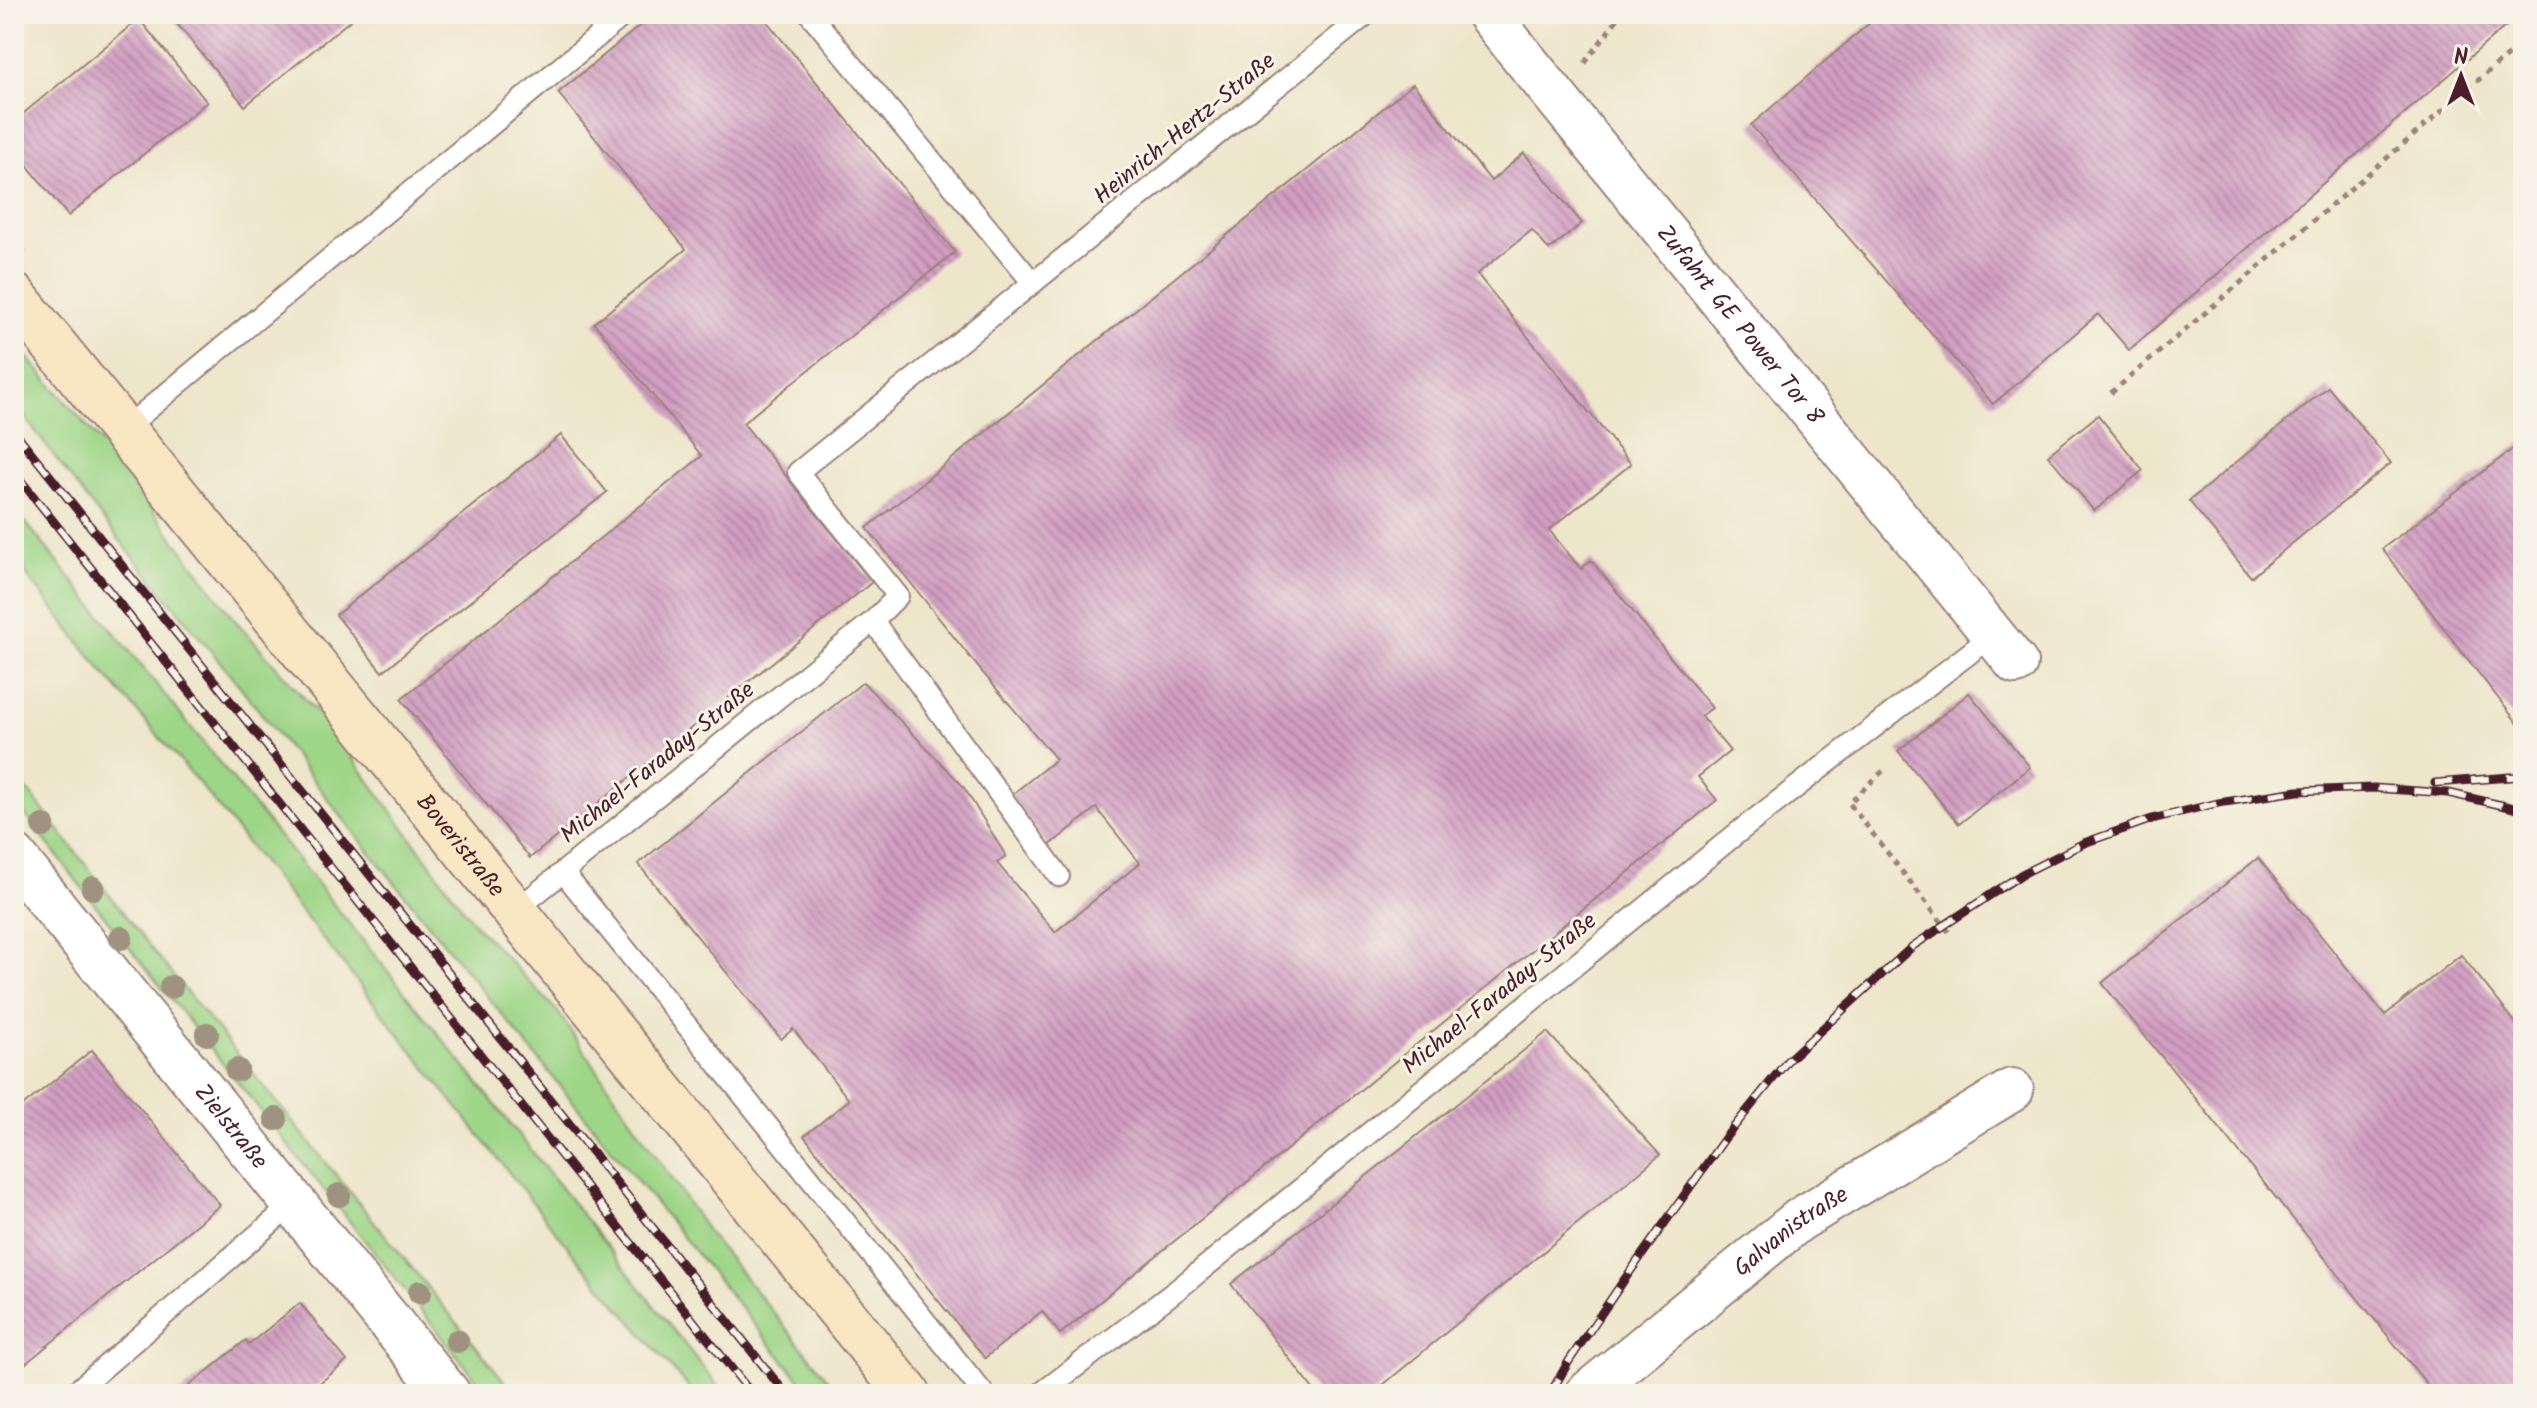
<svg xmlns="http://www.w3.org/2000/svg" width="2537" height="1408" viewBox="0 0 2537 1408" font-family="Kalam,sans-serif">
	<style>
		.green { fill: #9ed687; stroke: #747a59; stroke-width: 2 }
		.building { fill: url(#building-back-hatch) }
		.lines { fill: none; stroke-linecap: round; stroke-linejoin: round }
		.service-casing { stroke: #9c827b; stroke-width: 24 }
		.minor-casing { stroke: #9c827b; stroke-width: 46 }
		.tertiary-casing { stroke: #9c827b; stroke-width: 48 }
		.secondary-casing { stroke: #9c827b; stroke-width: 48 }
		.path { stroke: #9c827b; stroke-width: 5; stroke-dasharray: 6 6; stroke-linecap: butt }
		.service { stroke: #fff; stroke-width: 20 }
		.minor { stroke: #fff; stroke-width: 42 }
		.tertiary { stroke: #fff; stroke-width: 44 }
		.secondary { stroke: #f9e7c3; stroke-width: 44 }
		.rail-casing { stroke: #4a1f2b; stroke-width: 9 }
		.rail { stroke: #f7f3e8; stroke-width: 6; stroke-dasharray: 18; stroke-linecap: butt }
		.tree { fill: #9f9280 }
		.labels { text-anchor: middle; stroke-width: 6; stroke-linejoin: round; paint-order: stroke }
		.street-label { font-size: 24px; fill: #4a1f2b; stroke: #f7f3e8 }
	</style>
	<defs>
		<pattern id="building-back-hatch" width="6" height="6" patternUnits="userSpaceOnUse" patternTransform="scale(2)"><rect width="6" height="6" fill="#d29fc2"/><path d="M-1 5l2 2M0 0l6 6M5-1l2 2" fill="none" stroke="#ac819e"/></pattern>
	</defs>
	<rect width="100%" height="100%" fill="#f7f3e8"/>
	<filter id="ink" filterUnits="userSpaceOnUse"><feTurbulence type="fractalNoise" baseFrequency=".0125" numOctaves="2"/><feDisplacementMap in="SourceGraphic" scale="16" xChannelSelector="R" yChannelSelector="G"/><feConvolveMatrix kernelMatrix="1 2 1 2 8 2 1 2 1" color-interpolation-filters="sRGB"/></filter>
	<filter id="wash" filterUnits="userSpaceOnUse"><feTurbulence type="fractalNoise" baseFrequency=".006" numOctaves="4" result="noise"/><feDisplacementMap in="SourceGraphic" scale="32" xChannelSelector="R" yChannelSelector="G"/><feGaussianBlur stdDeviation="1.8" result="paint"/><feColorMatrix in="noise" values="0 0 0 0 0 0 0 0 0 0 0 0 0 0 0 0 0 1.4 0 .05"/><feComposite in="paint" operator="in"/></filter>
	<g filter="url(#wash)">
		<rect width="100%" height="100%" fill="#eee6cb"/>
		<g class="green">
			<path d="M14 342 105 447 234 619 328 725 476 926 557 1011 712 1238 840 1394H812L779 1355 356 835 239 685 95 510 14 403Z"/>
			<path d="M14 508 477 1082 724 1394H694L581 1263 198 782 103 672 14 559Z"/>
			<path d="M14 773 154 952 515 1394H488L93 902 14 800Z"/>
		</g>
		<g id="blocks">
			<g class="building">
				<path d="M169 14H358L245 106Z"/>
				<path d="M654 14H761L955 252 743 423 872 582 530 858 401 699 702 456 594 323 686 249 558 93Z"/>
				<path d="M1880 14H2399L2402 18 2407 14H2520L2129 350 2098 314 1993 404 1751 125Z"/>
				<path d="M139 19 207 102 68 216 14 149V121Z"/>
				<path d="M1413 84 1491 181 1524 153 1582 223 1549 250 1532 230 1477 274 1631 464 1549 530 1581 569 1591 560 1712 708 1701 716 1730 751 1698 777 1717 800 1060 1334 1042 1311 985 1358 804 1136 849 1100 793 1029 781 1039 638 864 863 682 963 786 1006 856 997 863 1055 932 1140 863 1096 808 1049 846 1009 797 1056 759 978 667 867 528Z"/>
				<path d="M2328 387 2391 463 2251 577 2189 501Z"/>
				<path d="M2098 415 2143 470 2094 511 2048 455Z"/>
				<path d="M561 435 607 492 382 672 336 615Z"/>
				<path d="M2523 441V730L2382 549Z"/>
				<path d="M1969 693 2030 767 1959 824 1898 751Z"/>
				<path d="M2258 858 2385 1015 2461 955 2523 1032V1394H2435L2102 983Z"/>
				<path d="M1547 1032 1660 1155 1372 1394H1317L1231 1284Z"/>
				<path d="M92 1050 220 1205 14 1373V1113Z"/>
				<path d="M300 1303 347 1361 306 1394H179L246 1340 249 1344Z"/>
			</g>
		</g>
	</g>
	<g filter="url(#ink)">
		<use href="#blocks" fill-opacity="0" stroke="#9c827b" stroke-width="2"/>
		<g class="lines">
			<g class="service-casing">
				<g id="service">
					<path d="M810 14 1033 283"/>
					<path d="M124 429 625 14"/>
					<path d="M873 621 898 596 798 472 1367 14"/>
					<path d="M516 910 563 872"/>
					<path d="M73 1394 294 1203"/>
					<path d="M984 1394 563 872 873 621 1059 876"/>
					<path d="M1040 1394 1178 1289 1741 830 1993 635"/>
				</g>
			</g>
			<g class="minor-casing">
				<g id="minor">
					<path id="s1" d="M1488 14 2016 663"/>
					<path id="s2" d="M1586 1394 1799 1220 2012 1090"/>
				</g>
			</g>
			<g class="tertiary-casing">
				<g id="tertiary">
					<path id="s3" d="M14 857 448 1394"/>
				</g>
			</g>
			<g class="secondary-casing">
				<g id="secondary">
					<path id="s4" d="M14 296 908 1394"/>
				</g>
			</g>
			<g class="path">
				<path d="M1585 63 1621 14"/>
				<path d="M14 239 24 252"/>
				<path d="M2111 393 2523 42"/>
				<path d="M1883 771 1849 803 1949 932"/>
			</g>
			<use href="#service" class="service"/>
			<use href="#minor" class="minor"/>
			<use href="#tertiary" class="tertiary"/>
			<use href="#secondary" class="secondary"/>
			<g class="rail-casing">
				<g id="rail">
					<path d="M14 431 786 1394"/>
					<path d="M14 472 752 1394"/>
					<path d="M2435 783 2523 776"/>
					<path d="M1550 1394 1569 1361 1622 1283 1725 1138 1788 1060 1913 946 2022 874 2084 843 2152 819 2218 803 2298 791 2373 788 2448 793 2523 810"/>
				</g>
			</g>
			<use href="#rail" class="rail"/>
		</g>
		<g class="tree">
			<circle cx="43" cy="826" r="12"/>
			<circle cx="93" cy="888" r="12"/>
			<circle cx="121" cy="938" r="12"/>
			<circle cx="171" cy="987" r="12"/>
			<circle cx="207" cy="1034" r="12"/>
			<circle cx="237" cy="1070" r="12"/>
			<circle cx="276" cy="1119" r="12"/>
			<circle cx="339" cy="1195" r="12"/>
			<circle cx="420" cy="1292" r="12"/>
			<circle cx="457" cy="1341" r="12"/>
		</g>
	</g>
	<g class="labels">
		<g class="street-label">
			<text transform="translate(1184 128) rotate(-39)" y="8">Heinrich-Hertz-Straße</text>
			<text dy="8" stroke="none"><textPath href="#s1" startOffset="400">Zufahrt GE Power Tor 8</textPath></text>
			<text transform="translate(657 762) rotate(-39)" y="8">Michael-Faraday-Straße</text>
			<text dy="8" stroke="none"><textPath href="#s4" startOffset="708">Boveristraße</textPath></text>
			<text transform="translate(1499 993) rotate(-39)" y="8">Michael-Faraday-Straße</text>
			<text dy="8" stroke="none"><textPath href="#s3" startOffset="346">Zielstraße</textPath></text>
			<text dy="8" stroke="none"><textPath href="#s2" startOffset="262">Galvanistraße</textPath></text>
		</g>
	</g>
	<rect width="2537" height="1408" fill="none" stroke="#f7f3e8" stroke-width="48"/>
	<g transform="translate(2461 76)" stroke="#f7f3e8" stroke-width="6" paint-order="stroke">
	<path d="M0-6L14 30L0 20L-14 30Z" fill="#4a1f2b"/>
	<text y="-12" font-size="22" font-weight="bold" text-anchor="middle" fill="#4a1f2b">N</text>
	</g>
</svg>
